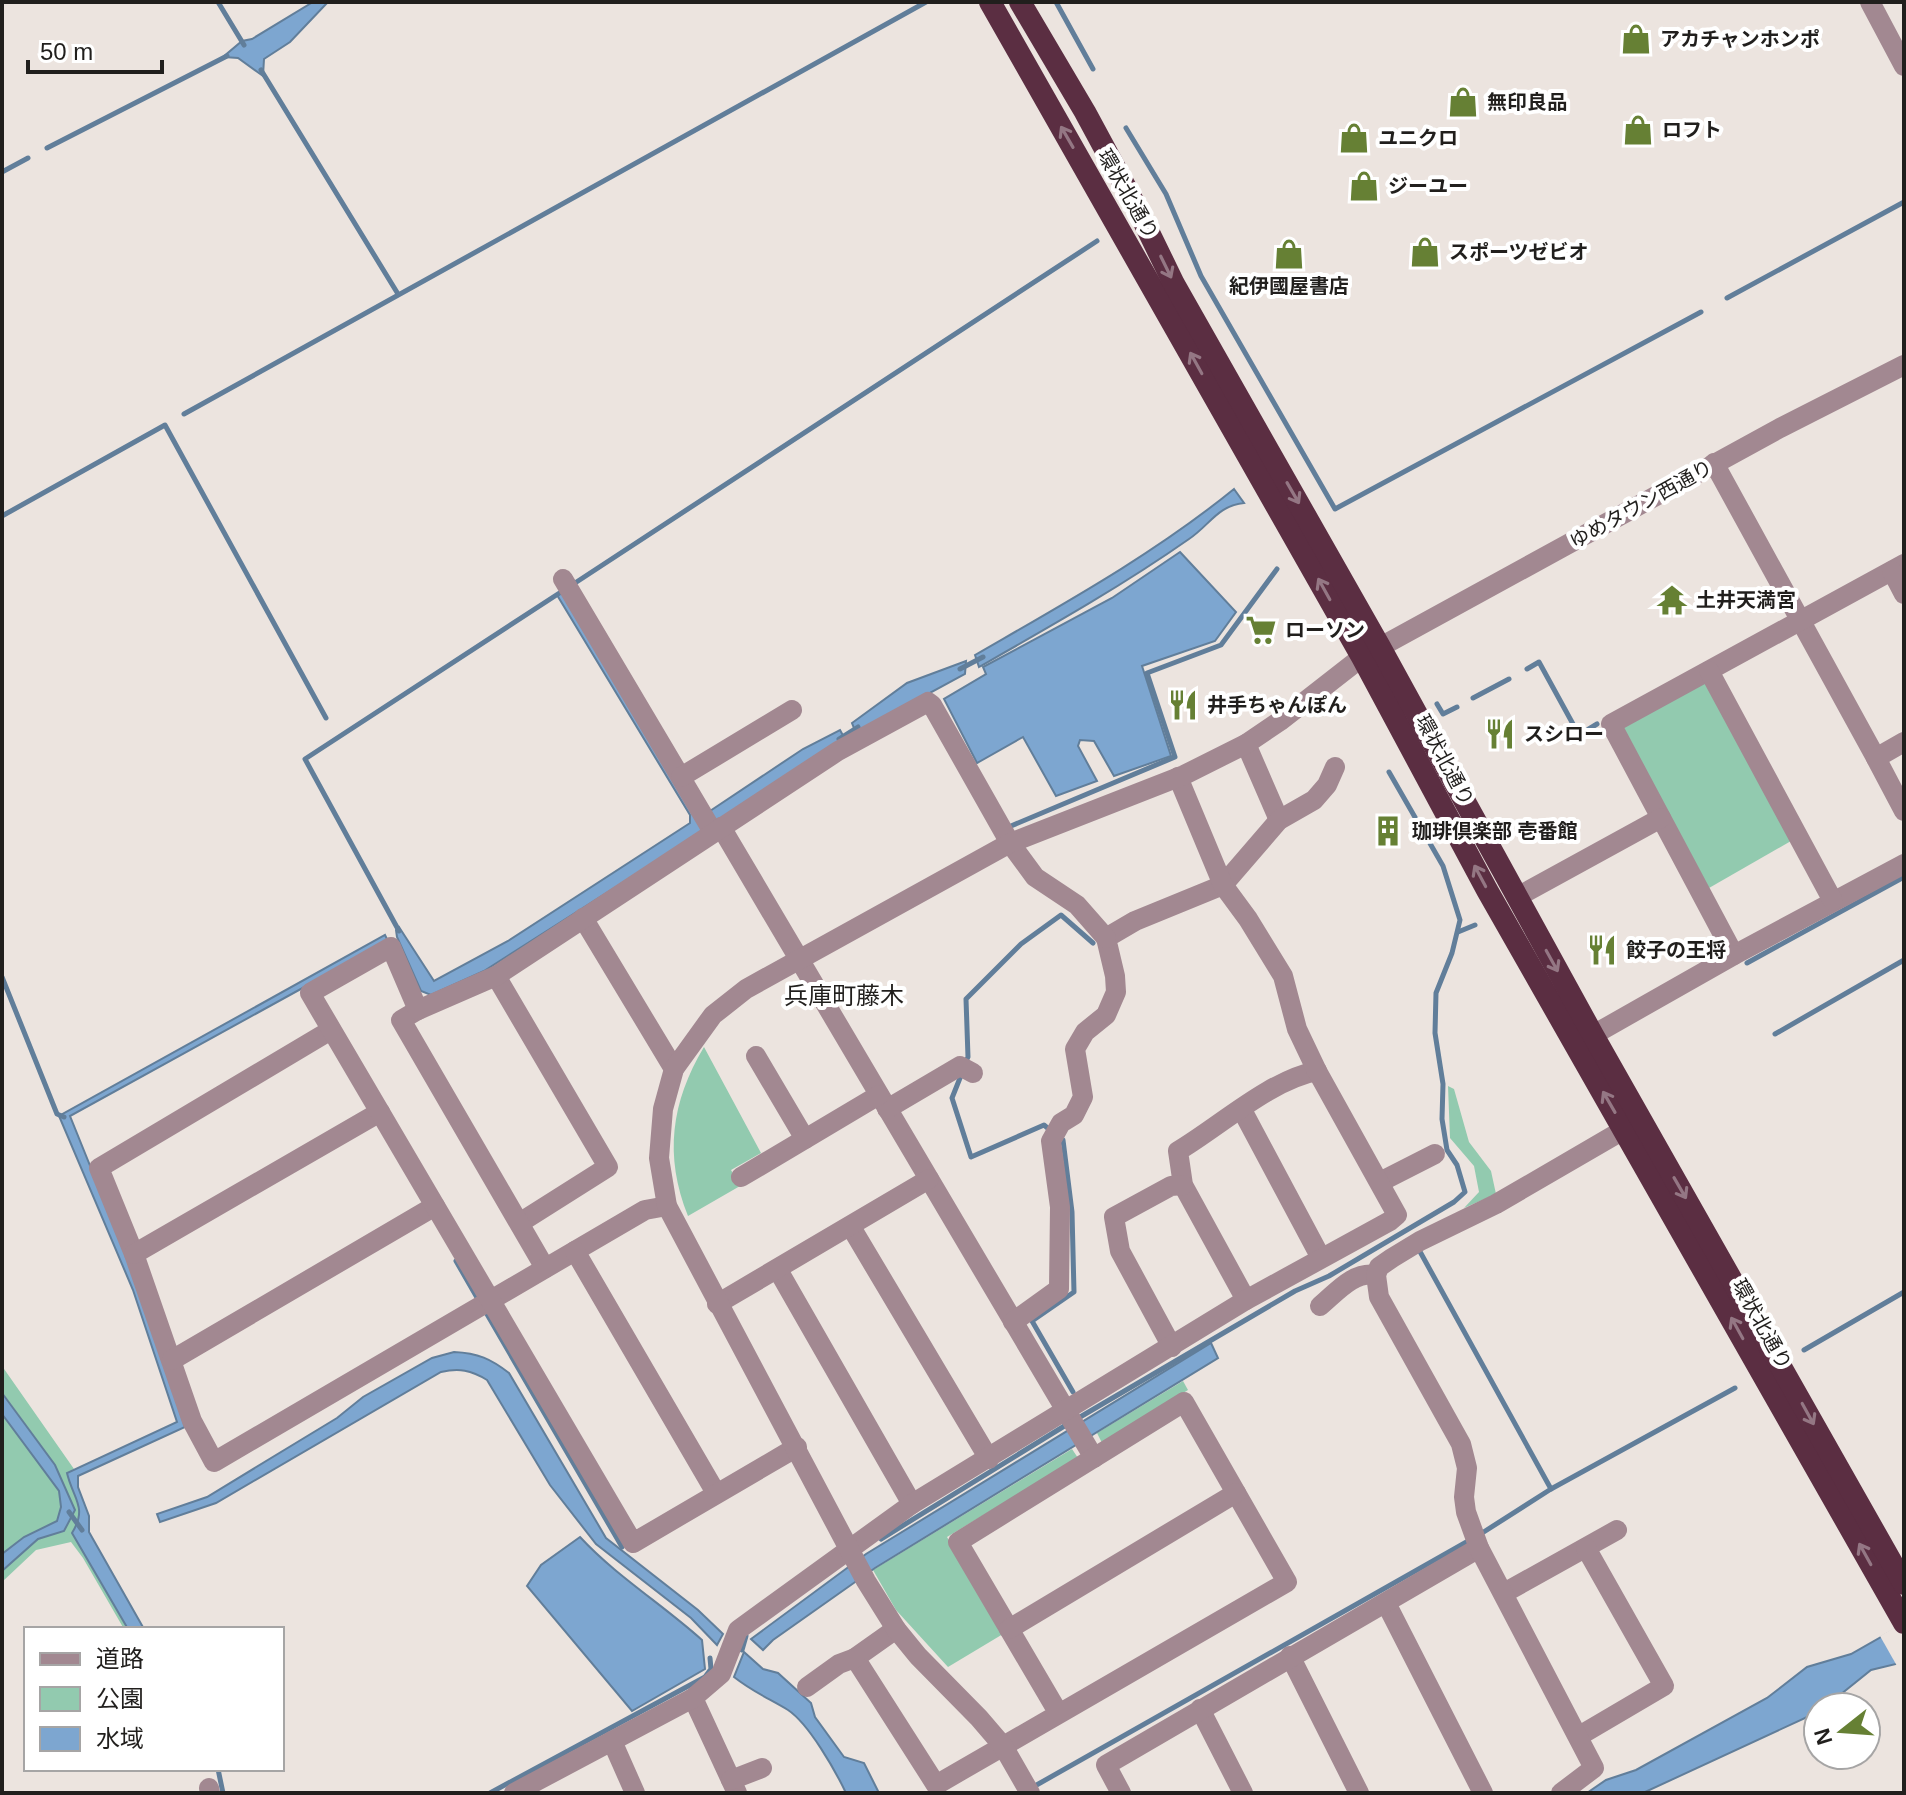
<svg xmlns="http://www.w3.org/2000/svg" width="1906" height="1795" viewBox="0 0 1906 1795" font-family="Arial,'Noto Sans JP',sans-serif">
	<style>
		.green { fill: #92caaf }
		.water { fill: #7da6d0; stroke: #617e9a; stroke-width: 2 }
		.pier { fill: #ece4df }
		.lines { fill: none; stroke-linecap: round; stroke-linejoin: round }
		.stream { stroke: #617e9a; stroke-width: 5 }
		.minor { stroke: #a28891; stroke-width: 20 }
		.tertiary { stroke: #a28891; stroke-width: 20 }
		.trunk { stroke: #5b2e42; stroke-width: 22 }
		.oneway { stroke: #947784 }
		.labels { text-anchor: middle; stroke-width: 8; stroke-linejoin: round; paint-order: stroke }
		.poi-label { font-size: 20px; font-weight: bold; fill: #211f1d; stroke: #fff; text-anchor: start }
		.street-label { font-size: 20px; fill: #211f1d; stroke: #fff }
		.quarter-label { font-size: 24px; fill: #211f1d; stroke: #fff }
	</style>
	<rect width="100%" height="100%" fill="#ece4df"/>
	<g class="green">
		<path d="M1705 681 1791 841 1709 888 1622 727Z"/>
		<path d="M704 1047 761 1153 731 1170 740 1186 688 1216C664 1156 671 1102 704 1047Z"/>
		<path d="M1448 1086 1454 1089 1469 1142 1491 1171 1496 1194 1464 1208 1479 1192 1474 1166 1450 1138Z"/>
		<path d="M2 1366 74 1469 67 1473C73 1500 88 1507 72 1533L128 1629H124L83 1558 71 1542 36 1550 2 1582V1571L38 1539 64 1531 75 1510 55 1465 2 1392Z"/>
		<path d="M1183 1381 1188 1390 1102 1443 1097 1433Z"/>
		<path d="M2 1414 59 1491 61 1507 57 1521 24 1537 2 1554Z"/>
		<path d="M1072 1449 1078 1458 947 1537 1003 1634 948 1667 896 1610 873 1570Z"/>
	</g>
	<g class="water">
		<path d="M313 2H328L290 42 264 59 263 76 238 58 223 57 242 41 252 39Z"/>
		<path d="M1234 489 1244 503C1217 506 1210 525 1189 539 1122 586 1051 626 979 667L975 655C1065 603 1154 554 1234 489Z"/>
		<path d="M1180 552 1236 612 1215 641 1142 666 1171 756 1114 776 1094 741 1080 740 1078 746 1097 781 1056 796 1023 737 977 763 944 699 986 674 983 667 1112 598Z"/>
		<path d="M561 592 704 831 484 971 431 995 421 991 397 937 396 930 399 927 434 981 508 941 690 823V815L557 595Z"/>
		<path d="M966 661 965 674 856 733 852 723 907 683Z"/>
		<path d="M840 730 846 741 717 823 710 811 803 749Z"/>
		<path d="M385 935 388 941 70 1116 139 1287 185 1427 78 1476V1487L89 1516V1532L144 1629H128L72 1533C88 1507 73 1499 67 1473L177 1422 133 1290 59 1116Z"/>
		<path d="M1211 1343 1218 1358 875 1568 773 1640 763 1650 751 1639 866 1554Z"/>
		<path d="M454 1352C478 1353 491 1359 509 1373L606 1538 698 1610 723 1634 717 1645 691 1618 596 1544 550 1485 487 1380C471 1370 459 1368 441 1372L216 1503 160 1522 157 1514 207 1497 337 1418 363 1397 432 1358Z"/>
		<path d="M2 1393 55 1465 75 1510 64 1531 38 1539 2 1571V1554L24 1537 57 1521 61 1507 59 1491 2 1414Z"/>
		<path d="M580 1537C616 1576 662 1604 702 1640L705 1669 632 1711 527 1586 541 1565Z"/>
		<path d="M1904 1624 1896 1664 1871 1670 1825 1707H1818V1712L1643 1793H1587L1606 1780 1636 1770 1767 1698 1807 1667 1851 1654Z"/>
		<path d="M744 1652 763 1669 778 1673 811 1703 815 1717 844 1757 864 1763 879 1793H846C835 1770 809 1724 788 1710 768 1698 753 1692 734 1677Z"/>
	</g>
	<path class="pier" d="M1904 1622V1661L1897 1666 1880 1636Z"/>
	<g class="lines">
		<g class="stream">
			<path d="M218 2 244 45"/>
			<path d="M1056 2 1093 69"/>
			<path d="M261 70 398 294"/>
			<path d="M1126 128 1166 194 1201 276 1335 509 1701 312"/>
			<path d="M47 148 227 56"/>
			<path d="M2 172 28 158"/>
			<path d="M1727 298 1904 202"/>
			<path d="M184 414 926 2"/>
			<path d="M2 516 165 425 326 718"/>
			<path d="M575 583 1097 241"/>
			<path d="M960 669 983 657"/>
			<path d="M1527 669 1539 662 1579 735 1597 724"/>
			<path d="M1473 698 1509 679"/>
			<path d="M1437 704 1443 714 1457 707"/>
			<path d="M839 739 858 727"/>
			<path d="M1011 826 1175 757 1147 673 1221 645 1277 569"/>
			<path d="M399 931 305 759 561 592"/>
			<path d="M1458 932 1475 925"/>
			<path d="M1747 963 1904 877"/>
			<path d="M2 977 57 1114 64 1117"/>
			<path d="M1775 1034 1904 960"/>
			<path d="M965 1063 968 1057 966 999 1021 944 1061 915 1093 943"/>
			<path d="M962 1073 952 1098 971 1157 1044 1125 1050 1130"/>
			<path d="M1058 1137 1063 1140 1072 1212 1074 1292 1032 1321 1073 1392"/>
			<path d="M1418 1248 1551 1489"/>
			<path d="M456 1261 479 1301"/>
			<path d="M484 1309 622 1547"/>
			<path d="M1804 1350 1904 1292"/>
			<path d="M1075 1420 1295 1291 1329 1276 1454 1202 1465 1192 1457 1165 1447 1150 1442 1119 1443 1084 1435 1033 1436 993 1452 953 1460 920 1443 866 1389 772"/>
			<path d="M69 1512 82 1530"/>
			<path d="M1479 1535 1551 1489 1735 1388"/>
			<path d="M881 1539 1066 1425"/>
			<path d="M742 1650 746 1636"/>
			<path d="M218 1769 223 1793"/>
			<path d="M1033 1787 1470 1540"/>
			<path d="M490 1793 705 1677 711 1669 710 1658"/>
		</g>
		<g class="minor">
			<path d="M1714 463 1876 758"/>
			<path d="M1904 564 1611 724 1734 955 1904 864"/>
			<path d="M1892 571 1904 594"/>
			<path d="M563 579 713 832"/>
			<path d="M1709 671 1833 901"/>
			<path d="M1904 742 1876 758 1904 811"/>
			<path d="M1246 744 1279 820"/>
			<path d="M681 777 792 710"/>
			<path d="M721 827 1094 1458"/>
			<path d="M1517 897 1661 818"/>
			<path d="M583 918 674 1069"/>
			<path d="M496 976 608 1167 521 1222"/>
			<path d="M418 1010 401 1020 545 1268"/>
			<path d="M331 1030 99 1168 134 1254 192 1421 214 1462 645 1210 667 1206"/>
			<path d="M1593 1035 1734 955"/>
			<path d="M756 1056 805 1139"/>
			<path d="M887 1109 960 1066 973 1073"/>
			<path d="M1242 1110 1321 1258"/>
			<path d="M741 1177 879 1095"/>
			<path d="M1380 1182 1435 1154"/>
			<path d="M851 1227 989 1459"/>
			<path d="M575 1251 716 1493"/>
			<path d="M134 1254 380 1112"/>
			<path d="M778 1270 912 1504"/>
			<path d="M1246 1300 1183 1185 1178 1151C1220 1126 1270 1080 1317 1071"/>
			<path d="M717 1304 929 1179"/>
			<path d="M1320 1306C1336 1293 1353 1271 1376 1275"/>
			<path d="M1013 1322 1059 1289 1060 1207 1051 1141 1061 1123 1074 1115 1083 1097 1075 1049 1085 1032 1106 1015 1116 992 1115 976 1106 938 1135 921 1223 885 1279 820 1314 800 1327 785 1335 767"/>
			<path d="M1172 1347 1120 1251 1114 1217 1171 1186 1183 1185"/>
			<path d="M172 1360 435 1206"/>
			<path d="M797 1447 633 1543 310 993 391 947 418 1010 496 976 838 751 928 702 932 705 1010 843 1035 877 1077 905 1106 938"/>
			<path d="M1504 1593 1617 1530"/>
			<path d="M1386 1603 1483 1793"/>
			<path d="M896 1629 855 1658 936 1785 1287 1582 1184 1402 958 1542 1059 1714"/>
			<path d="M1009 1629 1236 1493"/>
			<path d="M1290 1656 1359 1793"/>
			<path d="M807 1687 839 1664 855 1658"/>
			<path d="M693 1698 737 1793"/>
			<path d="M1200 1709 1243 1793"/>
			<path d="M1579 1736 1664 1686 1586 1548"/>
			<path d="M612 1741 635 1793"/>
			<path d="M731 1780 762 1768"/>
			<path d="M209 1788 210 1793"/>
			<path d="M514 1793 693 1698 721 1674 738 1630 912 1504 1246 1300 1390 1221 1397 1215 1317 1071 1297 1029 1283 976 1248 919 1223 885 1178 777"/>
			<path d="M1121 1793 1106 1765 1479 1548"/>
			<path d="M1561 1793 1594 1768 1479 1548 1466 1512 1464 1497 1467 1468 1461 1444 1379 1297 1376 1275 1379 1267 1392 1258 1420 1241 1496 1204 1625 1129"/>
		</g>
		<g class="tertiary">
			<path d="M1870 2 1904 66"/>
			<path d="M1030 1793 1003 1746 979 1718 918 1656 896 1629 866 1581 667 1206 659 1158 663 1109 674 1069 713 1015 746 989 1010 843 1184 775 1246 744 1280 721 1362 657 1780 428 1904 365"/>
		</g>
		<g class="trunk">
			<path d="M990 2 1362 657 1487 890 1904 1623"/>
			<path d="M1020 2 1085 112 1140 214 1174 284 1380 647 1593 1035 1904 1584"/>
		</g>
	</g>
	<defs><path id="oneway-shaft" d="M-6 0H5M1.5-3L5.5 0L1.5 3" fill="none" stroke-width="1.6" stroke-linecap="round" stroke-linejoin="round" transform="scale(2)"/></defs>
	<g class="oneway">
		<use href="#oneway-shaft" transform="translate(1067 137) rotate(-120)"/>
		<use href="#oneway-shaft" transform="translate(1166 267) rotate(64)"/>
		<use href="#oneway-shaft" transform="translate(1196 363) rotate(-119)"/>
		<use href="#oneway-shaft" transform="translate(1293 493) rotate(60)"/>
		<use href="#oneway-shaft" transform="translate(1324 589) rotate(-119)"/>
		<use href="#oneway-shaft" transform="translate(1480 876) rotate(-118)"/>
		<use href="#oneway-shaft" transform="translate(1552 961) rotate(61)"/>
		<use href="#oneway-shaft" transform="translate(1609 1102) rotate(-120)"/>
		<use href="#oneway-shaft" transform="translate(1680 1188) rotate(60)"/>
		<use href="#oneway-shaft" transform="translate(1737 1328) rotate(-119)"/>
		<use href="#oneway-shaft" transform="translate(1808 1414) rotate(61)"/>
		<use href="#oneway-shaft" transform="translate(1865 1554) rotate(-119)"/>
	</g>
	<defs>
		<g id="shop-bare" transform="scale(2.4)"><path d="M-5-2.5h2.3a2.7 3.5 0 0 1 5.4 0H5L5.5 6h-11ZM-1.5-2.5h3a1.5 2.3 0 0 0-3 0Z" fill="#668034" stroke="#fff" stroke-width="2.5" paint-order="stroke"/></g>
		<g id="temple-bare" transform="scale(2.4)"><path d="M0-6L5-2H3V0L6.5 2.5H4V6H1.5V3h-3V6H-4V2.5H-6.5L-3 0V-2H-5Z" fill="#668034" stroke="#fff" stroke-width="2.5" paint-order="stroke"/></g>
		<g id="supermarket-bare" transform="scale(2.4)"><path d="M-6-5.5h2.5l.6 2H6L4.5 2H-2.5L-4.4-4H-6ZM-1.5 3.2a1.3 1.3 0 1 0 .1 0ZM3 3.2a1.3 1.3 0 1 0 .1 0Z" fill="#668034" stroke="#fff" stroke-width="2.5" paint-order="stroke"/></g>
		<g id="restaurant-bare" transform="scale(2.4)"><path d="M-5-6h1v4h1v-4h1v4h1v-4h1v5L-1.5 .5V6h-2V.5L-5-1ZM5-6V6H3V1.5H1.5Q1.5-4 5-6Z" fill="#668034" stroke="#fff" stroke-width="2.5" paint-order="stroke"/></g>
		<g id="building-bare" transform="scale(2.4)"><path d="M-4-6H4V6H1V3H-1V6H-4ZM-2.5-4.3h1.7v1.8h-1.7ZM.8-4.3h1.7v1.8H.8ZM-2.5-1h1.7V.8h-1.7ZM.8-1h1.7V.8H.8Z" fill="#668034" stroke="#fff" stroke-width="2.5" paint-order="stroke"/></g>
	</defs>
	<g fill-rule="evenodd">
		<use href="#shop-bare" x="1636" y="39"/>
		<use href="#shop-bare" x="1463" y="102"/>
		<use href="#shop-bare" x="1638" y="130"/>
		<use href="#shop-bare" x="1354" y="138"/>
		<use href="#shop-bare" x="1364" y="186"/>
		<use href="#shop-bare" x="1425" y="252"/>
		<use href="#shop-bare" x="1289" y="254"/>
		<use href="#temple-bare" x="1672" y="600"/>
		<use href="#supermarket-bare" x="1261" y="630"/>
		<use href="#restaurant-bare" x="1183" y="705"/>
		<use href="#restaurant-bare" x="1500" y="734"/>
		<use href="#building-bare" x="1388" y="831"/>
		<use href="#restaurant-bare" x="1602" y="950"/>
	</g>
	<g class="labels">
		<g class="poi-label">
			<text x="1660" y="46">アカチャンホンポ</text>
			<text x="1487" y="109">無印良品</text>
			<text x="1662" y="137">ロフト</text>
			<text x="1378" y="145">ユニクロ</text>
			<text x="1388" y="193">ジーユー</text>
			<text x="1449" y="259">スポーツゼビオ</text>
			<text x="1289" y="293" text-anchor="middle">紀伊國屋書店</text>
			<text x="1696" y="607">土井天満宮</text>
			<text x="1285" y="637">ローソン</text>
			<text x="1207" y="712">井手ちゃんぽん</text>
			<text x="1524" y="741">スシロー</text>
			<text x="1412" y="838">珈琲倶楽部 壱番館</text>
			<text x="1626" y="957">餃子の王将</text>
		</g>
		<g class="street-label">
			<text transform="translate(1128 194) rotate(60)" y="7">環状北通り</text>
			<text transform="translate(1641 504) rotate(-29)" y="7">ゆめタウン西通り</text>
			<text transform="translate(1445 760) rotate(62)" y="7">環状北通り</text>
			<text transform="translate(1762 1324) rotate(61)" y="7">環状北通り</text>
		</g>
		<g class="quarter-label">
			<text x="844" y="1004">兵庫町藤木</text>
		</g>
	</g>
	<rect width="1906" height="1795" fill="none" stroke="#211f1d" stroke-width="8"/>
	<rect x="24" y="1627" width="260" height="144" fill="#ffffff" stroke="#a6a5a5" stroke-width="2"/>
	<rect x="40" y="1653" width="40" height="12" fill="#a28891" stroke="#a6a5a5" stroke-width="2"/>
	<text x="96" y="1667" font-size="24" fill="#211f1d">道路</text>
	<rect x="40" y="1687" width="40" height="24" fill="#92caaf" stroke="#a6a5a5" stroke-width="2"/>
	<text x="96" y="1707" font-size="24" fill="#211f1d">公園</text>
	<rect x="40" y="1727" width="40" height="24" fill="#7da6d0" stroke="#a6a5a5" stroke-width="2"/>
	<text x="96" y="1747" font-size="24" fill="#211f1d">水域</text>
	<g transform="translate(1842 1731) rotate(253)"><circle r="38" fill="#ffffff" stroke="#a6a5a5" stroke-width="2"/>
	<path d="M0-6L14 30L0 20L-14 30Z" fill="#668034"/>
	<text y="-12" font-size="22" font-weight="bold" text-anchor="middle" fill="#211f1d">N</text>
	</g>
	<path d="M28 60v12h134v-12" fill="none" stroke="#211f1d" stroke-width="4"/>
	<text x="40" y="60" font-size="24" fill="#211f1d" stroke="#ffffff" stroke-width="6" paint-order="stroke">50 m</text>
</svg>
